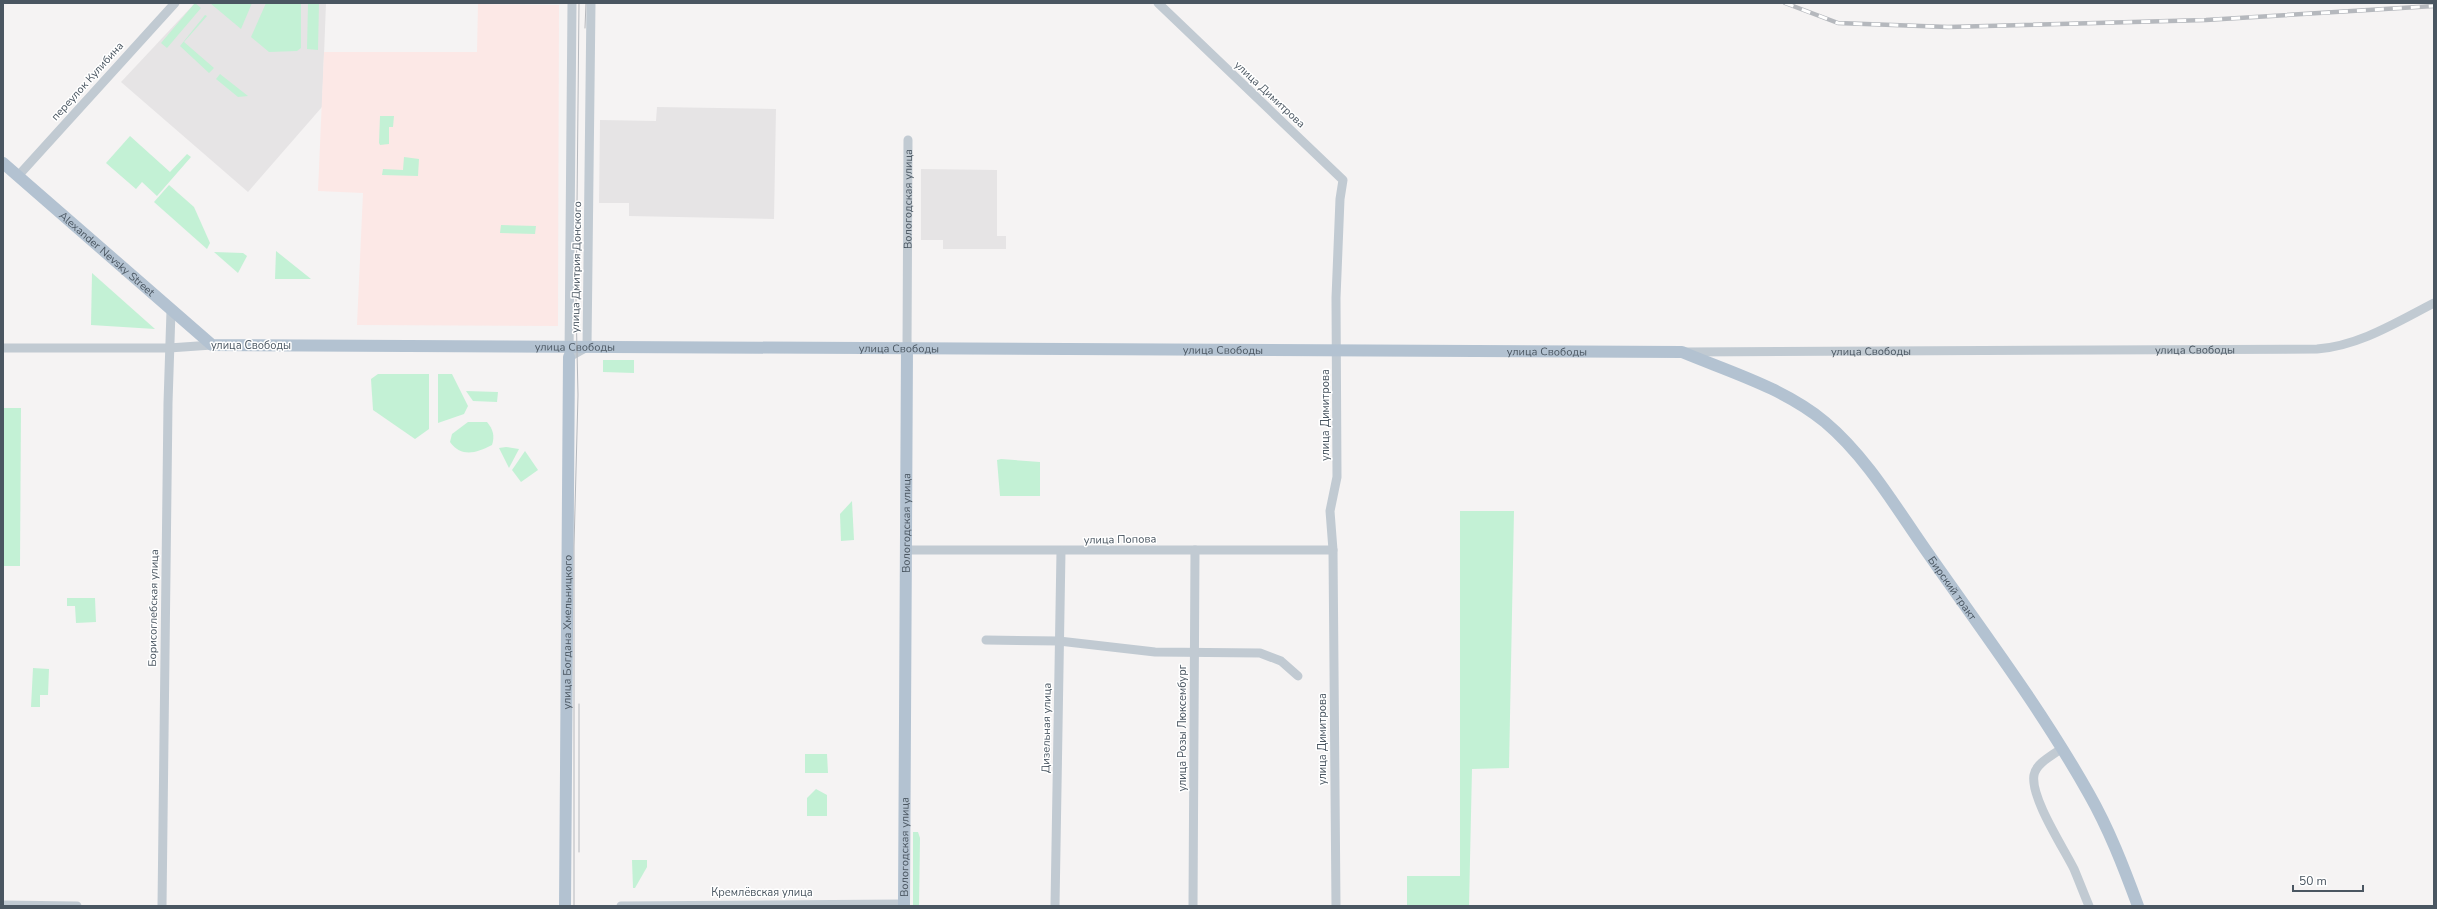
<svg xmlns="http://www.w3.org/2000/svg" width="2437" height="909" viewBox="0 0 2437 909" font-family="'Nunito Sans',sans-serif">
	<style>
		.education { fill: #e6e4e5 }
		.medical { fill: #fce8e6 }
		.green { fill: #c3f1d5 }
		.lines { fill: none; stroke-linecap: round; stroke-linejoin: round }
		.minor { stroke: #c1cad2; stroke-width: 9 }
		.major { stroke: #b3c2d1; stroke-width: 12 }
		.tram { stroke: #b5b8bd; stroke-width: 1 }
		.rail-casing { stroke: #b5b8bd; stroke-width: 4.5 }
		.rail { stroke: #fff; stroke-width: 3; stroke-dasharray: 9; stroke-linecap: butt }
		.labels { text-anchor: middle; stroke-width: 3; stroke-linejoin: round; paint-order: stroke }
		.street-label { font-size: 11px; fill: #4a5661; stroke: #fff }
	</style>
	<rect width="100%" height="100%" fill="#f5f3f3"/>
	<g class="education">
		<path d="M195 3H326L322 107 248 192 121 82Z"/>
		<path d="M657 107 776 109 774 219 629 216V203H599L600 120 656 121Z"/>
		<path d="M921 169 997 170V236H1006V249H943V240H921Z"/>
	</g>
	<path class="medical" d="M478 4 559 5 558 326 357 325 363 193 318 191 324 52H477Z"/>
	<g class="green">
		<path d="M195 3 201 8 167 48 161 43Z"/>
		<path d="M210 3H252L241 29Z"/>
		<path d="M266 3H301V48L297 51 269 52 251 37Z"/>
		<path d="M308 3H319L318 50 307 49Z"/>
		<path d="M205 15 207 16 184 42 214 68 209 73 180 46Z"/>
		<path d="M220 74 248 96 238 97 216 79Z"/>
		<path d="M380 116H394L393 127H389V144L380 145 379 143Z"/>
		<path d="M130 136 170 172 187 154 191 157 157 196 142 182 136 189 106 163Z"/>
		<path d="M404 157 419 159 418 176 382 175 383 169 403 170Z"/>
		<path d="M169 185 194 207 210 243 207 249 154 202Z"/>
		<path d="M501 225 536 226 535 234 500 233Z"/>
		<path d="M276 251 311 279H275Z"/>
		<path d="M214 252 243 253 247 256 238 273Z"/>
		<path d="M92 273 155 329 91 325Z"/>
		<path d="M603 360H634V373L603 372Z"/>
		<path d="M378 374H429V429L415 439 373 410 371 379Z"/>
		<path d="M438 374H452L468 406 464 414 438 423Z"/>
		<path d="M466 391 498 392 497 402 473 401Z"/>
		<path d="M3 408H21L20 566H3Z"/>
		<path d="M468 422H487C493 429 495 436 492 445 476 453 462 458 450 442L452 434Z"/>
		<path d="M506 447 519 449 509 468 499 448Z"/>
		<path d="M525 451 538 470 521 482 512 470Z"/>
		<path d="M1001 459 1040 462V496H1000L997 460Z"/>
		<path d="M852 501 854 540 841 541 840 514Z"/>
		<path d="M1460 511H1514L1509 768 1472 769 1469 906H1407V876H1460Z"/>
		<path d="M67 598H95L96 622 76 623 75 606H67Z"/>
		<path d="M33 668 49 669 48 695H40V707H31Z"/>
		<path d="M805 754H827L828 773H805Z"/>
		<path d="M816 789 827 795V816H807V798Z"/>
		<path d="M913 832H918L920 838 919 906H913Z"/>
		<path d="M632 860H647V867L635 888H633Z"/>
	</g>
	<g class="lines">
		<g class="minor">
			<path d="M572 3 569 357 587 347 591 3"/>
			<path d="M1158 3 1343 180 1340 199 1336 298 1337 477 1330 511 1333 550 1336 906"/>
			<path d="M18 176 175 3"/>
			<path d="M3 348H169L212 345"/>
			<path id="s1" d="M907 348 908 140"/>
			<path id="s2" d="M1687 352 2317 349C2359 346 2397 322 2434 303"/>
			<path d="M907 550H1333"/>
			<path d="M986 640 1059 641 1155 652 1260 653 1281 661 1298 676"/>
			<path d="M2062 748C2053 755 2036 763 2034 775 2030 797 2063 847 2074 869 2079 881 2084 894 2089 906"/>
			<path d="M3 905 77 906"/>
			<path d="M162 906 168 403 171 311"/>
			<path d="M621 906 904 904"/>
			<path d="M1055 906 1061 551"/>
			<path d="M1193 906 1195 550"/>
		</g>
		<g class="major">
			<path id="s3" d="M3 163 212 345 1682 352C1730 372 1784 388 1825 422 1869 459 1899 513 1932 559 1986 636 2043 712 2089 794 2109 829 2124 868 2138 906"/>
			<path id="s4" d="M565 906 569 357"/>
			<path id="s5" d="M904 906 907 348"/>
		</g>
		<g class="tram">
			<path d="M585 28 586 3"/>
			<path d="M579 852V704"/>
			<path d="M574 906V546L578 395 576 306 579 3"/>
		</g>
		<g class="rail-casing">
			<path id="rail" d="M1785 3 1838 23 1948 27 2206 20 2434 6"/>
		</g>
		<use href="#rail" class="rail"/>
	</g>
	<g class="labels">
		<g class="street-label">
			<text transform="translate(87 81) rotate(-48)" y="4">переулок Кулибина</text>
			<text transform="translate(1270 94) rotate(43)" y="4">улица Димитрова</text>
			<text dy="4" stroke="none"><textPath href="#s1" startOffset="149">Вологодская улица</textPath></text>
			<text dy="4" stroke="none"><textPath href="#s3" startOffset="138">Alexander Nevsky Street</textPath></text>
			<text transform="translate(576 267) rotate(-89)" y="4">улица Дмитрия Донского</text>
			<text x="251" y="349">улица Свободы</text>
			<text dy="4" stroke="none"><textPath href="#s3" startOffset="640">улица Свободы</textPath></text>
			<text dy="4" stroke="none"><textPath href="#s3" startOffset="964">улица Свободы</textPath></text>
			<text dy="4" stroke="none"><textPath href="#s2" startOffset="508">улица Свободы</textPath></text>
			<text dy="4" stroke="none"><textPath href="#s3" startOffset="1288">улица Свободы</textPath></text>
			<text dy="4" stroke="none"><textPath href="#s3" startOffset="1612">улица Свободы</textPath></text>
			<text dy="4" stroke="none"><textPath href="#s2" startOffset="184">улица Свободы</textPath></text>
			<text transform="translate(1325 415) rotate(-90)" y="4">улица Димитрова</text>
			<text dy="4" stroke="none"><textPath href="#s5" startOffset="383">Вологодская улица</textPath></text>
			<text transform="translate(1120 539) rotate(-1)" y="4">улица Попова</text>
			<text dy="4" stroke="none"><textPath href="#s3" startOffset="2117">Бирский тракт</textPath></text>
			<text transform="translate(153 608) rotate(-89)" y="4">Борисоглебская улица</text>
			<text dy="4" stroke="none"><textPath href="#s4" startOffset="274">улица Богдана Хмельницкого</textPath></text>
			<text transform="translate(1046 728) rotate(-89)" y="4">Дизельная улица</text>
			<text transform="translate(1182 728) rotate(-90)" y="4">улица Розы Люксембург</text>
			<text transform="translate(1322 739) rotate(-90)" y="4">улица Димитрова</text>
			<text dy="4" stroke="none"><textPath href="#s5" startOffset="59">Вологодская улица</textPath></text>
			<text x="762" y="896">Кремлёвская улица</text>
		</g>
	</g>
	<rect width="2437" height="909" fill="none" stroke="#4a5661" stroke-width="8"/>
	<path d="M2293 885v6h70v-6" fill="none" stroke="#4a5661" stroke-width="2"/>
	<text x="2299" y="885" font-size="12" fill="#4a5661" stroke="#ffffff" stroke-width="3" paint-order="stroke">50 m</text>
</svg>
